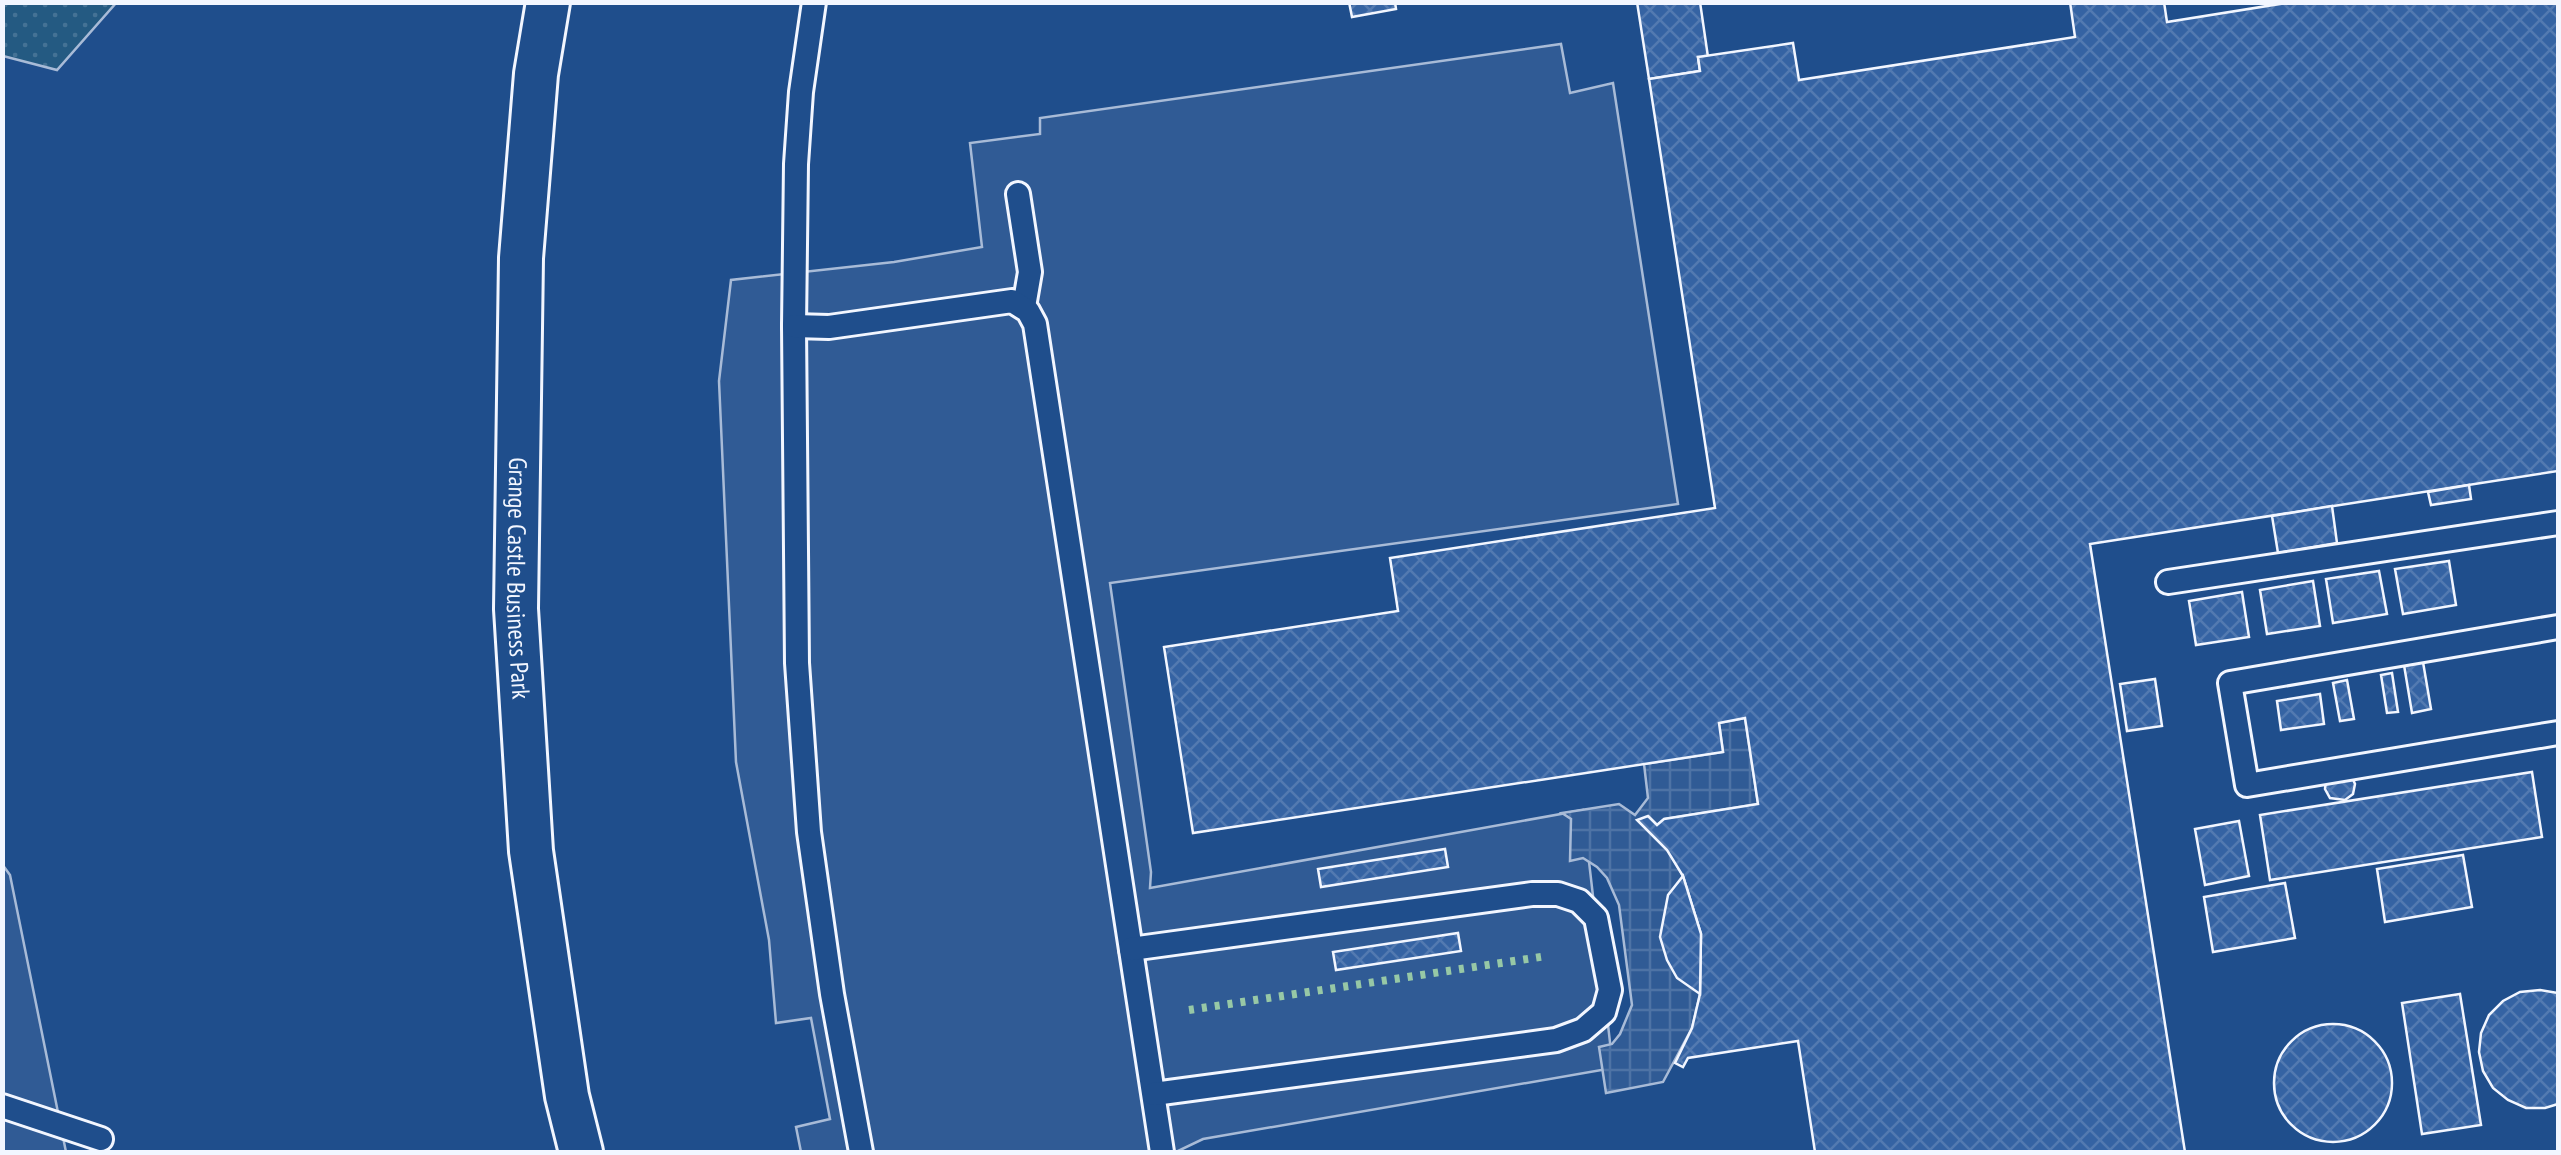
<svg xmlns="http://www.w3.org/2000/svg" width="2561" height="1155" viewBox="0 0 2561 1155" font-family="'PT Sans Narrow',sans-serif">
	<style>
		.green { fill: url(#green-dots); stroke: #a8bbd7; stroke-width: 2.5 }
		.parking { fill: #305b95; stroke: #a8bbd7; stroke-width: 2.5 }
		.plaza { fill: url(#plaza-grid); stroke: #a8bbd7; stroke-width: 2.5 }
		.building { fill: url(#building-cross-hatch); stroke: #f2f6ff; stroke-width: 2.5 }
		.lines { fill: none; stroke-linecap: round; stroke-linejoin: round }
		.service-casing { stroke: #f2f6ff; stroke-width: 28 }
		.minor-casing { stroke: #f2f6ff; stroke-width: 48 }
		.service { stroke: #1f4e8c; stroke-width: 22 }
		.minor { stroke: #1f4e8c; stroke-width: 42 }
		.hedge { stroke: #97c8a6; stroke-width: 8; stroke-dasharray: 5 8; stroke-linecap: butt }
		.labels { text-anchor: middle; stroke-width: 8; stroke-linejoin: round; paint-order: stroke }
		.street-label { font-size: 25px; fill: #f2f6ff; stroke: #1f4e8c }
	</style>
	<defs>
		<pattern id="green-dots" width="8" height="8" patternUnits="userSpaceOnUse" patternTransform="scale(2.5)"><rect width="8" height="8" fill="#245a82"/><path d="M2 2h.1M6 6h.1" fill="none" stroke="#447295" stroke-width="1.8" stroke-linecap="round"/></pattern>
		<pattern id="plaza-grid" width="8" height="8" patternUnits="userSpaceOnUse" patternTransform="scale(2.5)"><rect width="8" height="8" fill="#305b95"/><path d="M0 4h8M4 0v8" fill="none" stroke="#4e73a5"/></pattern>
		<pattern id="building-cross-hatch" width="8" height="8" patternUnits="userSpaceOnUse" patternTransform="scale(2.5)"><rect width="8" height="8" fill="#3563a3"/><path d="M0 0l8 8M0 8l8-8" fill="none" stroke="#537ab1"/></pattern>
	</defs>
	<rect width="100%" height="100%" fill="#1f4e8c"/>
	<path class="green" d="M3 2H116V3L57 70 3 56Z"/>
	<g class="parking">
		<path d="M1561 44 1570 93 1613 83 1678 504 1110 583 1151 872 1150 888 1583 810 1613 1068 1203 1139 1176 1152H801L796 1127 830 1119 811 1018 776 1023 769 940 736 762 719 381 731 280 894 262 982 247 970 143 1040 134V118Z"/>
		<path d="M2 864 10 875 66 1152H3Z"/>
	</g>
	<path class="plaza" d="M1745 718 1758 804 1665 819 1657 825 1648 816 1683 876 1700 994 1692 1028 1663 1082 1606 1093 1599 1047 1612 1044 1620 1034 1632 1005 1619 905 1607 878 1597 867 1583 858 1570 861 1571 819 1562 813 1619 804 1635 815 1648 798 1644 764 1723 752 1719 723Z"/>
	<g class="building">
		<path d="M1349 2H1395L1396 9 1352 17Z"/>
		<path d="M1637 2H1700L1708 57H1698L1700 71 1649 79Z"/>
		<path d="M2070 2H2164L2167 22 2292 2H2558V471L2090 544 2185 1152H1815L1798 1041 1688 1058 1683 1067 1675 1063 1692 1028 1700 994 1701 934 1683 876 1667 850 1637 820 1648 816 1657 825 1664 819 1758 804 1745 718 1719 723 1723 752 1193 833 1164 647 1398 611 1390 558 1715 508 1649 79 1700 71 1698 57 1793 43 1799 80 2075 37Z"/>
		<path d="M2469 485 2471 499 2431 505 2428 492Z"/>
		<path d="M2332 506 2337 543 2278 553 2272 516Z"/>
		<path d="M2449 561 2456 605 2403 614 2395 569Z"/>
		<path d="M2379 571 2387 614 2333 623 2326 579Z"/>
		<path d="M2313 581 2320 626 2267 634 2260 590Z"/>
		<path d="M2242 592 2249 637 2196 645 2189 601Z"/>
		<path d="M2423 662 2431 709 2412 713 2404 665Z"/>
		<path d="M2392 673 2398 712 2387 713 2381 675Z"/>
		<path d="M2155 679 2162 726 2127 731 2120 684Z"/>
		<path d="M2347 680 2354 719 2340 721 2333 683Z"/>
		<path d="M2320 694 2324 724 2281 730 2277 701Z"/>
		<path d="M2532 772 2542 837 2270 880 2260 815Z"/>
		<path d="M2351 775 2355 784 2353 794 2345 800 2330 798 2325 789 2326 780Z"/>
		<path d="M2239 821 2249 876 2205 885 2195 829Z"/>
		<path d="M1445 849 1448 867 1321 887 1318 869Z"/>
		<path d="M2463 855 2472 907 2385 922 2377 869Z"/>
		<path d="M1683 876 1701 934 1700 994 1677 978 1667 960 1660 937 1668 895Z"/>
		<path d="M2285 883 2295 938 2213 952 2204 897Z"/>
		<path d="M1458 933 1461 951 1336 970 1333 952Z"/>
		<path d="M2540 990 2558 993V1104L2545 1108H2526L2508 1100 2493 1088 2483 1071 2479 1052 2481 1033 2489 1015 2503 1001 2520 992Z"/>
		<path d="M2460 994 2481 1125 2422 1134 2402 1003Z"/>
		<circle cx="2333" cy="1083" r="59"/>
	</g>
	<g class="lines">
		<g class="service-casing">
			<g id="service">
				<path d="M814 2 801 92 796 164 794 326 797 663 809 832 832 994 861 1152"/>
				<path d="M1018 194 1030 272 1024 307"/>
				<path d="M794 326 829 327 1012 301 1028 311 1035 324 1162 1152"/>
				<path d="M2168 582 2558 523"/>
				<path d="M2558 627 2230 683 2247 785 2558 733"/>
				<path d="M1131 949 1532 894H1558L1579 901 1596 918 1610 990 1604 1012 1583 1030 1556 1040 1154 1094"/>
				<path d="M2 1106 101 1139"/>
			</g>
		</g>
		<g class="minor-casing">
			<g id="minor">
				<path id="s1" d="M548 2 536 74 521 258 516 609 531 851 567 1096 581 1152"/>
			</g>
		</g>
		<use href="#service" class="service"/>
		<use href="#minor" class="minor"/>
		<path class="hedge" d="M1189 1010 1547 956"/>
	</g>
	<g class="labels">
		<g class="street-label">
			<text dy="9" stroke="none"><textPath href="#s1" startOffset="578">Grange Castle Business Park</textPath></text>
		</g>
	</g>
	<rect width="2561" height="1155" fill="none" stroke="#f2f6ff" stroke-width="10"/>
</svg>
